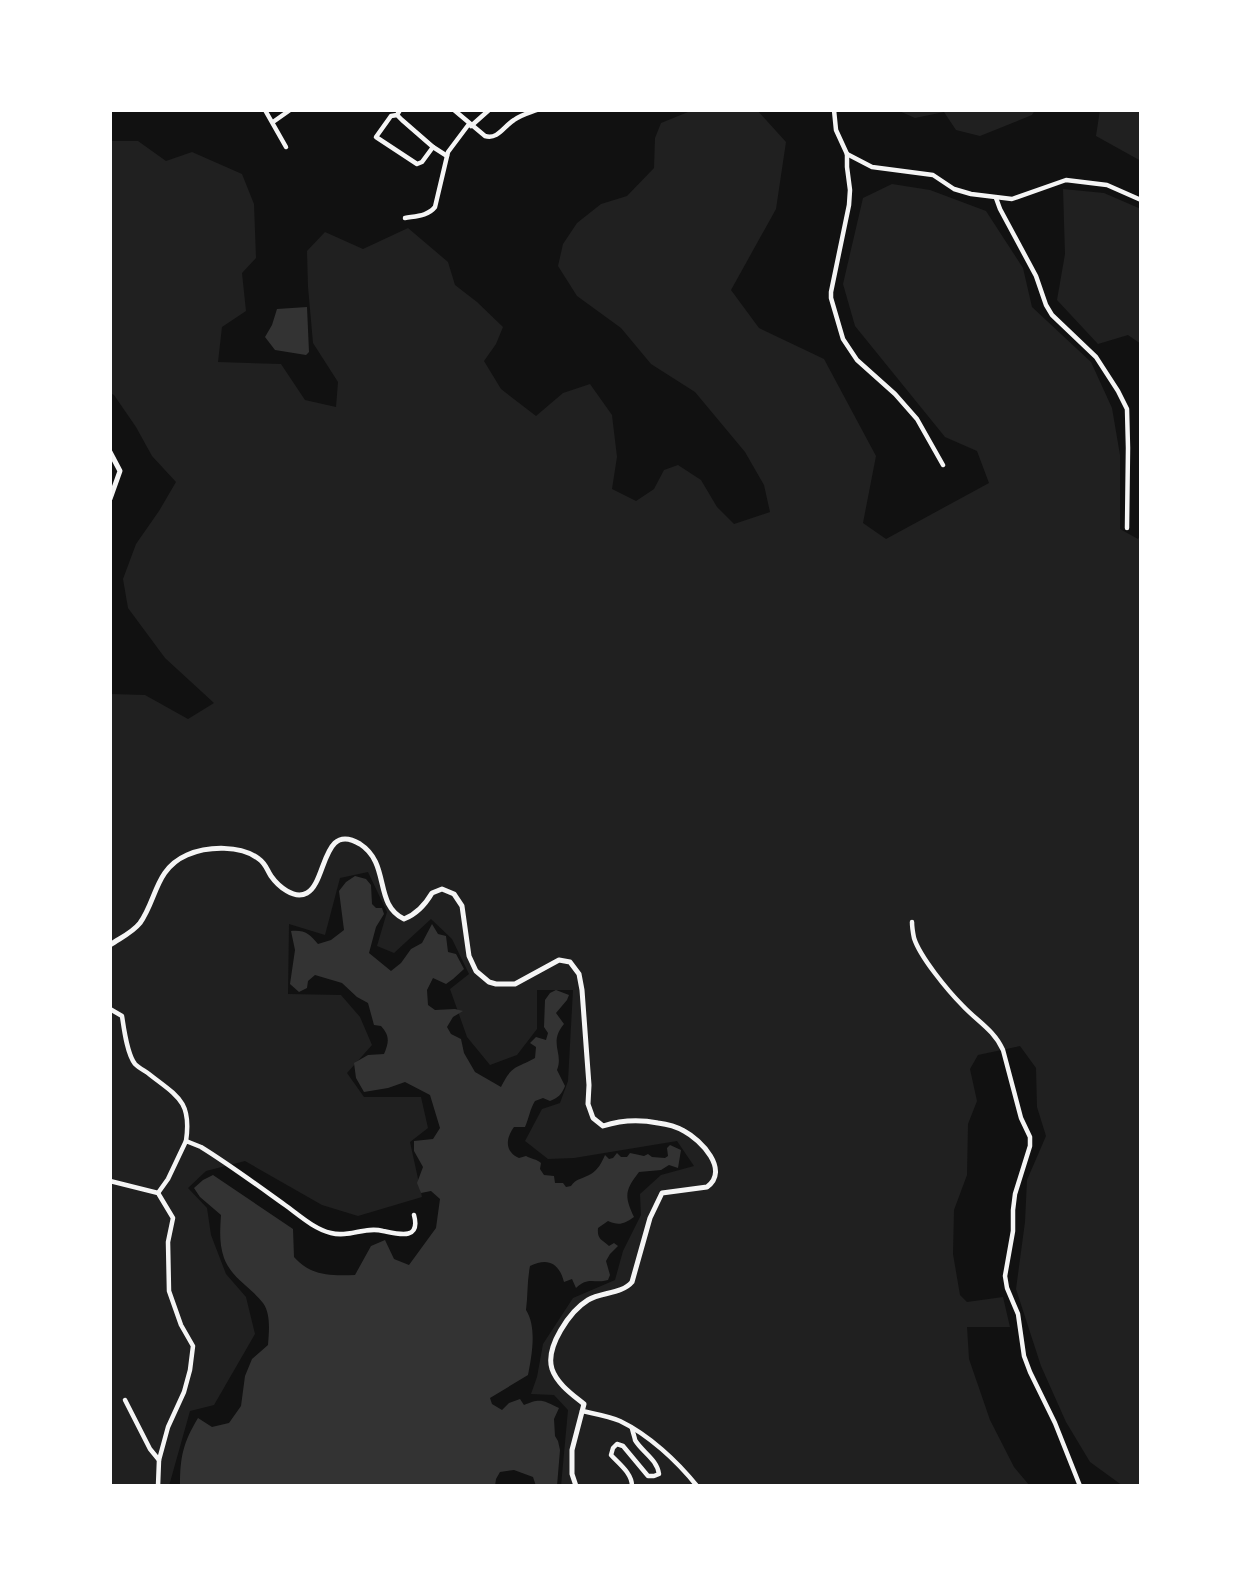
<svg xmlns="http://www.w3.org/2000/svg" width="1251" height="1596" viewBox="0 0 1251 1596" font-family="'Varela Round',sans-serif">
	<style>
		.green { fill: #202020 }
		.water { fill: #333 }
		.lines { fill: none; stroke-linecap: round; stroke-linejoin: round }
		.minor { stroke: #f5f5f5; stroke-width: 4.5 }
		.tertiary { stroke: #f5f5f5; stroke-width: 5 }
	</style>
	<rect width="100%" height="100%" fill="#111"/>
	<g class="green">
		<path d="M693 110H757L786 142 776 209 731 290 759 328 824 359 876 456 863 523 886 539 989 483 977 451 945 437 855 326 843 284 863 198 892 184 930 190 986 211 1023 268 1032 307 1091 362 1112 408 1120 455V529L1138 539 1141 534V1486H1123L1090 1462 1066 1422 1041 1366 1016 1289 1025 1222 1027 1180 1046 1136 1037 1107 1036 1068 1020 1046 978 1055 970 1069 977 1101 968 1124 967 1175 954 1210 953 1254 960 1295 967 1302 1003 1297 1010 1327H967L969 1359 990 1420 1014 1467 1030 1486H561L568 1410 554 1395 531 1394 537 1377 543 1344 573 1298 615 1280 623 1251 641 1215 640 1194 661 1175 694 1166 677 1141 574 1158 548 1159 525 1141 542 1109 560 1103 568 1081 573 990H537V1029L517 1055 490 1065 467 1037 450 989 469 974 452 939 431 919 394 953 377 946 387 912 368 872 340 878 325 935 289 924 288 994 341 995 360 1017 372 1045 347 1073 364 1097H421L428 1128 410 1142 422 1197 358 1216 322 1205 245 1161 206 1171 188 1188 207 1208 211 1235 226 1274 246 1297 255 1334 214 1405 190 1411 169 1486H110V694L145 695 188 719 214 703 165 658 128 608 123 579 136 544 159 511 176 482 152 456 136 427 114 395 110 393V141H138L166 161 192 152 242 174 254 204 256 258 242 273 246 311 222 327 218 362 281 364 305 400 336 407 338 382 313 343 308 287 307 251 325 232 363 249 408 228 448 262 455 285 477 302 503 327 496 344 484 361 501 389 536 416 563 393 590 384 612 415 617 457 612 489 636 501 654 489 664 470 678 465 701 480 717 507 734 524 770 512 764 485 745 452 695 392 651 364 621 328 577 296 558 266 563 244 577 223 601 204 627 196 654 168 655 138 661 123Z"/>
		<path d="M897 110H1035L1032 115 980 136 956 130 944 112 915 118Z"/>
		<path d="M1100 110H1141V161L1096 136Z"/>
		<path d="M1063 189 1104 193 1141 209V344L1128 335 1098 344 1057 300 1065 254Z"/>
	</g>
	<g class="water">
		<path d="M307 307 309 352 306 355 275 350 265 337 272 325 277 309Z"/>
		<path d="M355 876 366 879 371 885 372 904 376 908H382L384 914 376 927 369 953 391 971 401 963 411 949 422 943 432 924 438 934 446 936 448 952 456 954 464 969 453 979 446 984 433 978 427 990 428 1005 435 1010 455 1009 463 1011 453 1017 447 1027 451 1034 461 1039 464 1053 475 1072 501 1087C512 1065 515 1069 535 1058L536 1047 530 1043 536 1037 546 1040 548 1033 544 1027 545 1000 550 993 556 990 569 995 567 1000 556 1013 564 1024C548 1043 564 1053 557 1070L565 1086C562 1094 558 1098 550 1101L543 1098 535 1101C530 1109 529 1118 525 1127H514C506 1138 504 1151 519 1158L526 1156C531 1159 537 1159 541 1163L540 1169 544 1175 554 1176 555 1183H563L566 1187 571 1186C576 1178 583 1179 591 1174 598 1170 602 1162 605 1155L609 1159 613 1158 617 1153 621 1157H627L630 1153 644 1156 648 1154 652 1157 665 1158 668 1156 667 1148 670 1145 681 1150 678 1168 669 1165 661 1170 639 1172C625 1190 624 1196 634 1217 624 1224 619 1226 608 1221L598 1228C597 1239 601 1239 609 1246L614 1243 618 1246 610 1254 606 1261 610 1275 608 1280C595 1284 588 1276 576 1288L572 1279 564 1282C559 1263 548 1257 530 1266 527 1281 528 1295 526 1310 537 1327 532 1355 528 1375L490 1398 492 1404 502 1410 509 1403 520 1399 524 1405C540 1398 543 1400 559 1408L554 1419 555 1436 558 1441 560 1450 557 1486H536L533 1477 514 1470 500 1472 496 1479 495 1486H180C180 1457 183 1443 198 1418L212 1427 229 1423 241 1406 245 1376 252 1359 268 1345C269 1332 271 1314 263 1303 251 1287 232 1279 224 1258 219 1243 220 1230 221 1215L200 1197 194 1188 203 1180 213 1175 293 1229 294 1257C311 1276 331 1276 355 1275L371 1246 385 1240 394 1259 409 1265 436 1228 440 1199 431 1191 421 1193 417 1183 423 1167 414 1151V1141L433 1139 440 1128 430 1095 405 1082 388 1088 364 1092 356 1078 354 1063 368 1055 384 1054C389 1042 390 1036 381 1026L374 1025 368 1003 357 997 342 983 315 975 308 981 307 988 299 992 290 984 295 950 291 931C306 930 309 934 318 944L331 940 344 930 339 891 346 882Z"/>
	</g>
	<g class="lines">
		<g class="minor">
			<path d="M265 110 286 147"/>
			<path d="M454 110 485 136C498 140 504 126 514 120 521 115 529 113 537 110"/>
			<path d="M834 110 836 130 847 154V167L850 190 849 205 831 292V298L843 339 857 360 895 394 917 419 943 465"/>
			<path d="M397 115 402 120 433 147 422 162 417 164 376 137 391 116 397 115 400 110"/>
			<path d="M273 122 290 110"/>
			<path d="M471 126 489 110"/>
			<path d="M433 147 447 156"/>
			<path d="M847 154 872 167 933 175 954 189 971 194 1012 199 1066 180 1107 185 1141 200"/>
			<path d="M996 198 1000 209 1036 276 1046 305 1052 315 1096 357 1118 391 1127 409 1128 448 1127 528"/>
			<path d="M405 218C416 216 428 216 435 207L448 152 469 124"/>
			<path d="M912 922C912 927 913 933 914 938 920 957 948 991 963 1006 977 1021 994 1030 1003 1050L1021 1118 1030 1137V1146L1015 1194 1013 1210V1231L1005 1276 1007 1288 1018 1314 1024 1356 1030 1372 1055 1423 1080 1486"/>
			<path d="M110 1009 122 1016C124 1029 127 1054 135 1064 139 1068 145 1071 149 1074 177 1096 192 1101 186 1141"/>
			<path d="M110 1181 158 1193 173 1218 168 1242 169 1291 181 1325 193 1346 190 1370 184 1392 168 1427 159 1460 158 1486"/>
			<path d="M158 1193 168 1179 186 1141 201 1147C230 1165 257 1185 285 1205 299 1215 314 1229 331 1233 349 1238 365 1226 383 1231 398 1234 421 1241 414 1215"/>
			<path d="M125 1400 150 1449 159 1460"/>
			<path d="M582 1411C595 1414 608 1416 620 1421 649 1435 677 1461 697 1486"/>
			<path d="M632 1428C632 1430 635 1438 635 1440 642 1452 657 1459 659 1474L654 1476H648L623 1446 617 1444 613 1448 611 1455C619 1464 632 1473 632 1486"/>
		</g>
		<g class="tertiary">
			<path d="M110 452 120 471 110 499"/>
			<path d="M110 945C120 938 132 933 140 923 157 899 155 869 187 855 208 846 241 845 259 859 266 864 267 870 271 876 278 886 294 900 307 893 327 882 322 821 360 844 391 864 373 904 404 919 417 914 425 905 432 893L442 889 454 894 462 906 469 956 476 971 489 982 496 984H515L559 960 570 962 579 974 582 990 589 1085 588 1104 593 1118 603 1126C621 1120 639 1119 658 1123 666 1124 677 1127 684 1131 701 1140 730 1170 707 1187L662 1193 650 1218 632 1282C622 1294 601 1292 588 1300 570 1311 545 1347 552 1369 557 1384 573 1395 584 1404L572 1450V1474L576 1486"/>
		</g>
	</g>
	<rect width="1251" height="1596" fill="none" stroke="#ffffff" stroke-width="224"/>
</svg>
